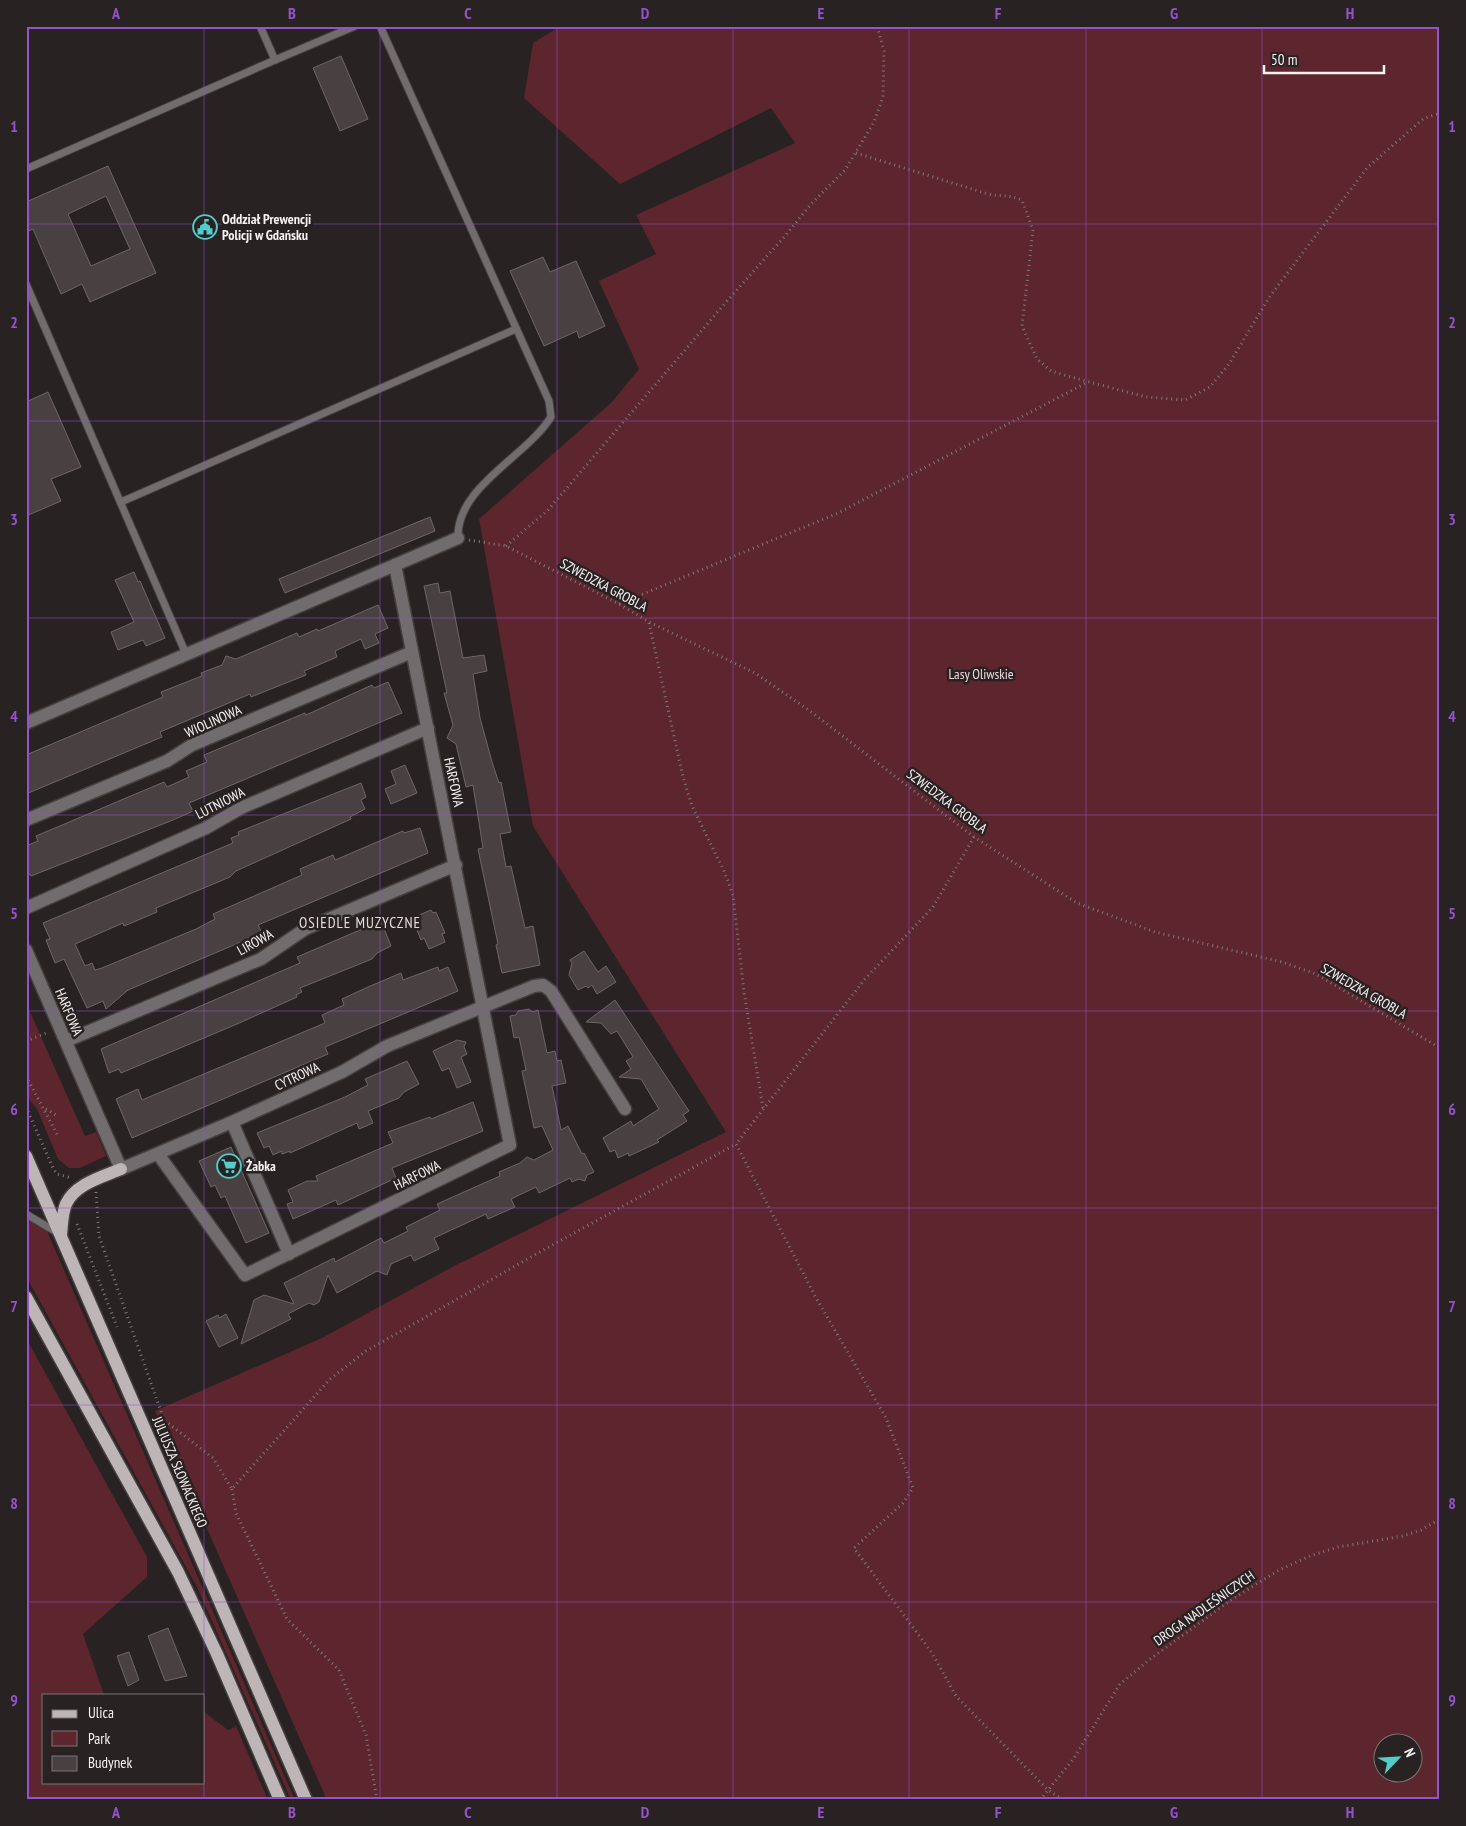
<svg xmlns="http://www.w3.org/2000/svg" width="1466" height="1826" viewBox="0 0 1466 1826" font-family="'PT Sans Narrow',sans-serif">
	<style>
		.green { fill: #5d252d; fill-rule: evenodd }
		.building { fill: #494141; stroke: #6f6666; fill-rule: evenodd }
		.lines { fill: none; stroke-linecap: round; stroke-linejoin: round }
		.service-casing { stroke: #463f3f; stroke-width: 9 }
		.minor-casing { stroke: #463f3f; stroke-width: 15 }
		.primary-casing { stroke: #463f3f; stroke-width: 15 }
		.path { stroke: #7f7879; stroke-width: 3; stroke-dasharray: 1 4; stroke-linecap: butt }
		.service { stroke: #716c6d; stroke-width: 7 }
		.minor { stroke: #716c6d; stroke-width: 12 }
		.primary { stroke: #beb6b6; stroke-width: 12 }
		.grid { fill: none; stroke: #9453c9; stroke-width: 1; stroke-opacity: 0.55 }
		.labels { text-anchor: middle; stroke-width: 5; stroke-linejoin: round; paint-order: stroke }
		.poi-label { font-size: 14px; font-weight: bold; fill: #f7f1f2; stroke: #292222; text-anchor: start }
		.street-label { font-size: 14px; fill: #f7f1f2; stroke: #292222 }
		.park-label { font-size: 14px; fill: #f2d7d8; stroke: #292222 }
		.neighbourhood-label { font-size: 15px; letter-spacing: 1px; fill: #e7dcdd; stroke: #292222 }
		.neatline { fill: none; stroke: #9453c9; stroke-width: 2 }
		.grid-label { font-size: 16px; text-anchor: middle; font-weight: bold; fill: #9453c9 }
	</style>
	<rect width="100%" height="100%" fill="#292222"/>
	<g class="green">
		<path d="M561 26H1440V1800H327L155 1411 322 1338 454 1266 726 1132 533 826 479 519 612 402 639 369 599 281 656 254 636 215 795 143 771 108 620 184 524 98 533 43ZM1384 1744H1414V1774H1384Z"/>
		<path d="M26 1003 85 1136 96 1132 106 1156 80 1168H69L58 1159 37 1109 26 1095Z"/>
		<path d="M26 1217 47 1231 295 1800H291L197 1587 26 1276Z"/>
		<path d="M26 1338 147 1557V1577L83 1634 104 1695H44V1782H204V1712L228 1730 236 1726 268 1800H26Z"/>
	</g>
	<g class="building">
		<path d="M341 56 368 119 340 131 313 68Z"/>
		<path d="M108 166 156 273 90 302 82 284 61 294 33 229 26 232V202ZM106 196 130 249 91 266 68 214Z"/>
		<path d="M543 257 550 272 576 261 605 326 579 338 577 331 544 346 510 271Z"/>
		<path d="M48 392 81 467 51 479 61 501 26 516V402Z"/>
		<path d="M430 517 435 531 285 593 279 579Z"/>
		<path d="M134 572 138 582 140 581 165 638 146 646 143 640 118 650 111 632 134 622 115 580Z"/>
		<path d="M438 583 440 593 450 591 463 658 484 655 487 671 473 674 480 718 492 762 499 783 501 782 511 832 500 834 506 867 511 866 525 928 533 926 540 965 502 973 496 945 498 944 478 849 483 848 473 785 466 787 456 744 447 738 453 725 444 693H447L424 586Z"/>
		<path d="M378 605 388 628 375 634 379 643 365 649 361 639 335 651 337 657 304 671 306 675 251 697 250 694 160 732 162 737 26 794V755L163 697 161 692 202 676 201 673 222 665 226 656 236 659 297 633 299 637 317 629 318 631Z"/>
		<path d="M388 682 402 713 189 803 193 811 173 820 31 876 30 874 26 876V846L38 841 36 836 164 782 167 787 189 777 186 771 207 762 204 755 305 713 306 715 372 685 374 688Z"/>
		<path d="M405 765 417 793 391 804 385 789 396 784 391 771Z"/>
		<path d="M361 783 366 797 361 800 365 809 350 817 351 819 236 871 230 877 156 908 157 912 124 926 123 923 75 944 85 966 92 963 95 970 102 968 196 929 215 919 213 914 302 875 300 869 333 855 335 860 403 831 404 833 420 828 428 853 258 925 262 933 128 990 106 1009 103 1001 87 1008 64 959 55 963 46 940 50 939 43 923 233 843 231 838 239 835 238 832Z"/>
		<path d="M431 910 433 913 436 912 445 933 442 934 445 942 429 949 424 938 421 940 412 918Z"/>
		<path d="M381 921 391 946 377 953 372 959 300 988 302 992 296 995 297 997 237 1024 121 1073 119 1069 109 1073 101 1049 300 963 297 957Z"/>
		<path d="M584 951 598 972 606 966 616 982 597 994 592 985 588 988 586 986 578 990 569 975 572 963 570 960Z"/>
		<path d="M438 967 439 971 448 967 458 991 325 1047 328 1054 132 1138 116 1099 138 1089 142 1100 161 1092 325 1023 322 1015 344 1005 342 999 368 987 401 973 403 980Z"/>
		<path d="M615 1000 689 1111 683 1115 687 1121 657 1140 659 1142 629 1156 628 1153 618 1158 615 1150 610 1152 603 1138 631 1121 633 1126 659 1109 641 1079 619 1077 631 1069 626 1061 633 1057 617 1031 611 1034 601 1023 586 1022Z"/>
		<path d="M529 1009 533 1012 538 1010 547 1053 555 1051 557 1061 561 1060 566 1083 552 1086 561 1130 568 1126 582 1154 584 1153 594 1172 587 1175 585 1181 579 1179 572 1182 570 1178 539 1193 536 1187 511 1199 515 1207 488 1219 486 1214 434 1238 439 1249 414 1261 411 1255 391 1264 387 1275 377 1271 337 1293 328 1275 319 1302 314 1305 309 1303 288 1314 291 1319 241 1344 254 1300 264 1295 294 1304 284 1283 334 1258 335 1262 381 1238 384 1243 408 1231 406 1227 440 1210 437 1204 500 1176 499 1172 520 1163 527 1157 534 1160 553 1150 542 1126 534 1128 522 1071 526 1070 519 1037 514 1038 510 1016 516 1015 518 1011Z"/>
		<path d="M457 1040 466 1042 464 1047 467 1054 461 1057 471 1082 457 1088 449 1068 442 1071 433 1051Z"/>
		<path d="M407 1061 419 1084 404 1092 399 1098 368 1111 373 1123 359 1129 357 1123 290 1153V1151L282 1154V1151L273 1155 269 1146 264 1148 257 1133 345 1097 368 1085 365 1079Z"/>
		<path d="M473 1102 483 1131 392 1168 396 1178 338 1205 336 1200 293 1219 287 1204 293 1202 288 1190 307 1181H318L316 1176 393 1143 388 1132 430 1117 431 1119Z"/>
		<path d="M231 1147 269 1233 246 1243 225 1196 221 1198 215 1185 211 1187 199 1161Z"/>
		<path d="M226 1314 238 1338 219 1347 206 1321 218 1315 219 1318Z"/>
		<path d="M168 1628 187 1676 165 1681 148 1636Z"/>
		<path d="M129 1652 139 1680 128 1686 117 1656Z"/>
	</g>
	<g class="lines">
		<g class="service-casing">
			<g id="service">
				<path d="M380 26 549 401 551 417C526 457 456 487 458 538"/>
				<path d="M275 60 355 26"/>
				<path d="M26 169 275 60 260 26"/>
				<path d="M26 284 186 654"/>
				<path d="M121 502 516 329"/>
				<path d="M26 1214 58 1233"/>
			</g>
		</g>
		<g class="minor-casing">
			<g id="minor">
				<path d="M26 723 458 538"/>
				<path d="M26 820 167 761 192 745 412 652"/>
				<path d="M26 908 206 828 241 808 428 728"/>
				<path d="M26 950 121 1169 232 1122 342 1072 387 1046 534 986 543 985 551 991 625 1109"/>
				<path d="M66 1041 261 959 305 929 456 865"/>
				<path d="M232 1122 289 1254"/>
				<path d="M158 1154 245 1275 510 1145 395 565"/>
			</g>
		</g>
		<g class="primary-casing">
			<g id="primary">
				<path d="M26 1156 306 1800"/>
				<path d="M61 1235C62 1226 62 1213 66 1204 75 1184 102 1177 121 1169"/>
				<path d="M26 1297 178 1572 217 1654 280 1800"/>
			</g>
		</g>
		<g class="path">
			<path d="M856 153 988 194C1001 197 1008 194 1022 200L1033 230 1022 326 1037 359 1051 371 1067 376 1146 397 1185 400 1210 387 1229 364 1270 296 1367 168 1423 119 1440 113"/>
			<path d="M469 540 506 546 619 604 649 622 755 673 810 711 974 837 1077 903 1155 932 1282 962 1316 974 1440 1048"/>
			<path d="M506 546 548 510 727 301 785 236 811 204 845 170 874 122 883 97 884 51 877 26"/>
			<path d="M619 604 838 513 1088 382"/>
			<path d="M649 623 683 777 692 806 724 871 733 895 744 992 763 1108"/>
			<path d="M974 837 933 907 865 979 736 1144 815 1296 886 1418 913 1488 903 1503 854 1548 932 1653 956 1696 1048 1790 1063 1800"/>
			<path d="M26 1041 49 1032"/>
			<path d="M26 1076 58 1136"/>
			<path d="M26 1107 53 1168 57 1174 71 1178"/>
			<path d="M46 1109 56 1115"/>
			<path d="M96 1192 99 1236 164 1420 213 1458 232 1489 330 1379 366 1351 545 1249 736 1144"/>
			<path d="M77 1224 117 1327"/>
			<path d="M232 1489 236 1513 287 1619 339 1670 366 1735 377 1800"/>
			<path d="M1040 1800 1074 1758 1120 1684 1149 1660 1231 1600 1279 1570 1310 1556 1338 1547 1403 1536 1421 1530 1440 1519"/>
		</g>
		<use href="#service" class="service"/>
		<use href="#minor" class="minor"/>
		<use href="#primary" class="primary"/>
	</g>
	<path class="grid" d="M204 26V1800M380 26V1800M557 26V1800M733 26V1800M909 26V1800M1086 26V1800M1262 26V1800M26 224H1440M26 421H1440M26 618H1440M26 815H1440M26 1011H1440M26 1208H1440M26 1405H1440M26 1602H1440"/>
	<defs>
		<g id="civic-ring" transform="scale(1.25)"><circle r="9.5" fill="#292222" stroke="#53cdcb" stroke-width="1.5"/><path d="M-.6-6.5H3V-4.5H.6V-3L4-1V1h2V6H-6V1h2V-1L-.6-3ZM-1.2 2.5V6h2.4V2.5Z" fill="#53cdcb"/></g>
		<g id="supermarket-ring" transform="scale(1.25)"><circle r="9.5" fill="#292222" stroke="#53cdcb" stroke-width="1.5"/><path d="M-6-5.5h2.5l.6 2H6L4.5 2H-2.5L-4.4-4H-6ZM-1.5 3.2a1.3 1.3 0 1 0 .1 0ZM3 3.2a1.3 1.3 0 1 0 .1 0Z" fill="#53cdcb"/></g>
	</defs>
	<g fill-rule="evenodd">
		<use href="#civic-ring" x="205" y="227"/>
		<use href="#supermarket-ring" x="229" y="1166"/>
	</g>
	<g class="labels">
		<g class="poi-label">
			<text x="222" y="224">Oddział Prewencji<tspan x="222" dy="16">Policji w Gdańsku</tspan></text>
			<text x="246" y="1171">Żabka</text>
		</g>
		<g class="street-label">
			<text transform="translate(604 585) rotate(28)" y="5">SZWEDZKA GROBLA</text>
			<text transform="translate(213 721) rotate(-24)" y="5">WIOLINOWA</text>
			<text transform="translate(454 782) rotate(78)" y="5">HARFOWA</text>
			<text transform="translate(947 801) rotate(37)" y="5">SZWEDZKA GROBLA</text>
			<text transform="translate(220 803) rotate(-27)" y="5">LUTNIOWA</text>
			<text transform="translate(255 942) rotate(-29)" y="5">LIROWA</text>
			<text transform="translate(1364 991) rotate(30)" y="5">SZWEDZKA GROBLA</text>
			<text transform="translate(69 1012) rotate(67)" y="5">HARFOWA</text>
			<text transform="translate(297 1076) rotate(-25)" y="5">CYTROWA</text>
			<text transform="translate(417 1175) rotate(-26)" y="5">HARFOWA</text>
			<text transform="translate(180 1472) rotate(67)" y="5">JULIUSZA SŁOWACKIEGO</text>
			<text transform="translate(1204 1608) rotate(-35)" y="5">DROGA NADLEŚNICZYCH</text>
		</g>
		<g class="park-label">
			<text x="981" y="679">Lasy Oliwskie</text>
		</g>
		<g class="neighbourhood-label">
			<text x="360" y="928">OSIEDLE MUZYCZNE</text>
		</g>
	</g>
	<rect width="1466" height="1826" fill="none" stroke="#292222" stroke-width="55"/>
	<rect x="42" y="1694" width="162" height="90" fill="#292222" stroke="#7b7575"/>
	<rect x="52" y="1710" width="25" height="8" fill="#beb6b6" stroke="#7b7575"/>
	<text x="88" y="1718" font-size="15" fill="#f7f1f2">Ulica</text>
	<rect x="52" y="1731" width="25" height="15" fill="#5d252d" stroke="#7b7575"/>
	<text x="88" y="1744" font-size="15" fill="#f7f1f2">Park</text>
	<rect x="52" y="1756" width="25" height="15" fill="#494141" stroke="#7b7575"/>
	<text x="88" y="1768" font-size="15" fill="#f7f1f2">Budynek</text>
	<g transform="translate(1398 1758) rotate(65)"><circle r="24" fill="#292222" stroke="#7b7575"/>
	<path d="M0-4L9 19L0 12L-9 19Z" fill="#53cdcb"/>
	<text y="-8" font-size="14" font-weight="bold" text-anchor="middle" fill="#f7f1f2">N</text>
	</g>
	<path d="M1264 65v8h120v-8" fill="none" stroke="#f7f1f2" stroke-width="2.5"/>
	<text x="1271" y="65" font-size="15" fill="#f7f1f2" stroke="#292222" stroke-width="4" paint-order="stroke">50 m</text>
	<rect x="28" y="28" width="1410" height="1770" class="neatline"/>
	<g class="grid-label">
		<text x="116" y="19">A</text>
		<text x="292" y="19">B</text>
		<text x="468" y="19">C</text>
		<text x="645" y="19">D</text>
		<text x="821" y="19">E</text>
		<text x="998" y="19">F</text>
		<text x="1174" y="19">G</text>
		<text x="1350" y="19">H</text>
		<text x="14" y="132">1</text>
		<text x="1452" y="132">1</text>
		<text x="14" y="328">2</text>
		<text x="1452" y="328">2</text>
		<text x="14" y="525">3</text>
		<text x="1452" y="525">3</text>
		<text x="14" y="722">4</text>
		<text x="1452" y="722">4</text>
		<text x="14" y="919">5</text>
		<text x="1452" y="919">5</text>
		<text x="14" y="1115">6</text>
		<text x="1452" y="1115">6</text>
		<text x="14" y="1312">7</text>
		<text x="1452" y="1312">7</text>
		<text x="14" y="1509">8</text>
		<text x="1452" y="1509">8</text>
		<text x="14" y="1706">9</text>
		<text x="1452" y="1706">9</text>
		<text x="116" y="1818">A</text>
		<text x="292" y="1818">B</text>
		<text x="468" y="1818">C</text>
		<text x="645" y="1818">D</text>
		<text x="821" y="1818">E</text>
		<text x="998" y="1818">F</text>
		<text x="1174" y="1818">G</text>
		<text x="1350" y="1818">H</text>
	</g>
</svg>
